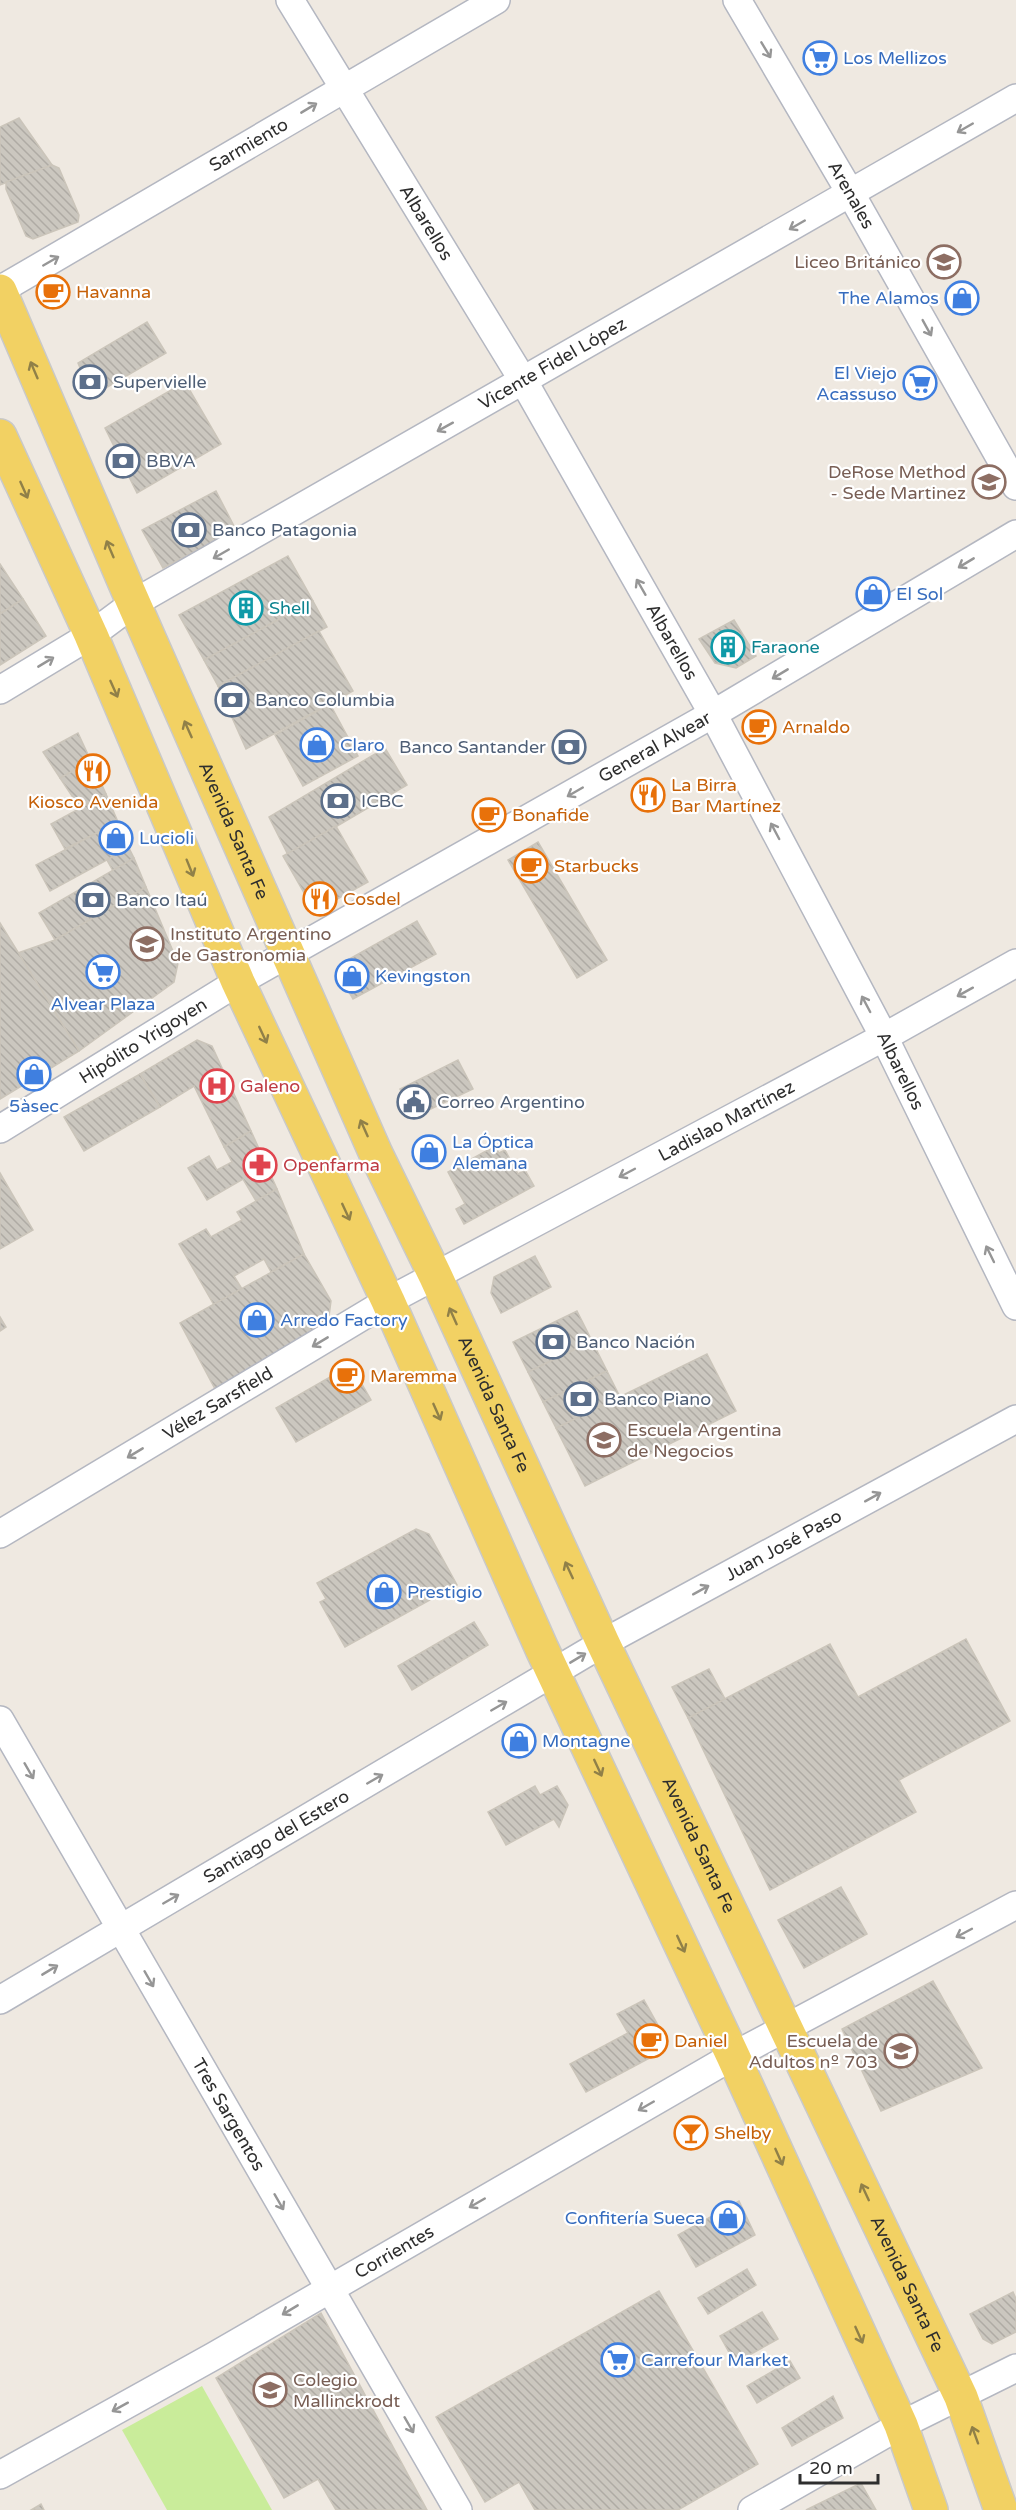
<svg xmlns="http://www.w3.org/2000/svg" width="1016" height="2510" viewBox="0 0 1016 2510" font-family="'Varela Round',sans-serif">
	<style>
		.pitch { fill: #c9ec9a }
		.building { fill: url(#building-back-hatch); stroke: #cbc5ba; stroke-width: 1.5 }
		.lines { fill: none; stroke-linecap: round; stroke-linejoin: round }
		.minor-casing { stroke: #b4b7c1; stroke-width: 30 }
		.major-casing { stroke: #c9c9c9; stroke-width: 36 }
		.minor { stroke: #fff; stroke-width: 27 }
		.major { stroke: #f2d163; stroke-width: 33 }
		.oneway { stroke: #969696 }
		.oneway2 { stroke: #908048 }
		.labels { text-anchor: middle; stroke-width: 4.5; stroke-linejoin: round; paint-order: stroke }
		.shop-label { font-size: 18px; fill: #366cbe; stroke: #fff; text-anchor: start }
		.street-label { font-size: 18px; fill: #2e2e2e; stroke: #fff }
		.education-label { font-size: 18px; fill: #785e54; stroke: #fff; text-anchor: end }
		.food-label { font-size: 18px; fill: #c56008; stroke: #fff; text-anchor: start }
		.service-label { font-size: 18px; fill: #4e5e75; stroke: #fff; text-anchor: start }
		.culture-label { font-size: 18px; fill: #0d838f; stroke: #fff; text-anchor: start }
		.health-label { font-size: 18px; fill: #be3a42; stroke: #fff; text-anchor: start }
	</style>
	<defs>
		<pattern id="building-back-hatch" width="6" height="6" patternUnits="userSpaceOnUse" patternTransform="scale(1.5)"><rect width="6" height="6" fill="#cbc7bf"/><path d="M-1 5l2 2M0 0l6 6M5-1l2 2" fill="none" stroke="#afaba4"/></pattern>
	</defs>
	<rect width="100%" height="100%" fill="#efe9e1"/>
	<path class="pitch" d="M202 2386 272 2510H167L122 2430Z"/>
	<g class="building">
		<path d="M19 118 52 165 0 185V127Z"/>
		<path d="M52 165 59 168 79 215 78 222 33 239 26 236 6 189V182Z"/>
		<path d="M147 322 166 353 92 396 78 363Z"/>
		<path d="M185 382 221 444 137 493 105 428Z"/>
		<path d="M216 491 236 530 163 568 142 530Z"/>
		<path d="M288 556 313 601 204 660 179 615Z"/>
		<path d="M0 564 23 599 0 614Z"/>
		<path d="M23 599 46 636 0 665V614Z"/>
		<path d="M313 601 327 627 218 686 204 660Z"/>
		<path d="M734 620 756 656 736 668 715 663 699 639Z"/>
		<path d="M319 631 353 691 246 749 218 686Z"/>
		<path d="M330 704 358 756 303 786 275 735Z"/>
		<path d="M78 733 91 761 60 778 43 752Z"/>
		<path d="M385 748 407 785 288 855 269 817Z"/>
		<path d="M91 761 106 794 80 808 60 778Z"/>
		<path d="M106 794 118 822 65 849 51 824Z"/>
		<path d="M118 822 129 848 50 891 36 865Z"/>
		<path d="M336 826 368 882 323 907 311 905 283 856Z"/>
		<path d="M538 842 607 960 577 978 508 860Z"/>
		<path d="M129 848 134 858 113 871 107 860Z"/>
		<path d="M134 858 146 887 55 940 39 913Z"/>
		<path d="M146 887 178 963 174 982 79 1051 18 953 55 940Z"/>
		<path d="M417 921 436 954 353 999 341 978 344 962Z"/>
		<path d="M0 923 79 1051 0 1099Z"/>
		<path d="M197 1040 212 1046 251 1131 224 1147 194 1086 160 1107 140 1074Z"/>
		<path d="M458 1060 473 1089 414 1117 400 1089Z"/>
		<path d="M140 1074 160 1107 84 1151 64 1117Z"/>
		<path d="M251 1131 277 1189 256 1201 243 1179 207 1200 188 1168 209 1156 217 1170 232 1162 224 1147Z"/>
		<path d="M495 1146 499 1153 505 1150 518 1174 525 1170 534 1186 464 1224 456 1209 465 1204 448 1172Z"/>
		<path d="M0 1173 33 1230 0 1249Z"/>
		<path d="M277 1189 304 1254 271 1272 264 1259 234 1276 242 1289 214 1305 179 1244 206 1229 211 1237 242 1220 237 1212Z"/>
		<path d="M304 1254 331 1301 329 1316 319 1331 215 1389 180 1323Z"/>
		<path d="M535 1256 551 1287 501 1313 491 1293 494 1277Z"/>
		<path d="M577 1311 592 1341 528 1372 513 1342Z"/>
		<path d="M0 1317 6 1327 0 1331Z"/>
		<path d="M592 1341 607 1371 543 1402 528 1372Z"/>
		<path d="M707 1354 736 1411 585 1486 556 1428Z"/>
		<path d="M351 1365 371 1400 296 1442 276 1408Z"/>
		<path d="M607 1371 620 1397 556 1428 543 1402Z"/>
		<path d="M416 1529 429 1534 457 1585 345 1647 320 1602 326 1599 317 1583Z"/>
		<path d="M474 1622 488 1645 412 1690 398 1666Z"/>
		<path d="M966 1639 1010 1721 899 1780 916 1812 770 1890 688 1718 830 1644 858 1697Z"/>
		<path d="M709 1669 725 1699 688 1718 672 1687Z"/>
		<path d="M535 1786 540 1795 557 1786 568 1805 559 1827 554 1819 506 1845 488 1812Z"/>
		<path d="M841 1887 867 1934 804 1968 778 1920Z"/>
		<path d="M933 1981 982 2068 881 2111 842 2029Z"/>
		<path d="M644 2000 664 2036 659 2053 586 2092 570 2064 628 2033 617 2014Z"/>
		<path d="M739 2201 755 2235 696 2267 678 2235Z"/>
		<path d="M747 2269 756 2285 708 2314 698 2298Z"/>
		<path d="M659 2291 758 2464 678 2510H535L519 2482 485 2502 436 2417Z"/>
		<path d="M1013 2292 1016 2299V2332L992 2344 983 2339 970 2314Z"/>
		<path d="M762 2312 778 2339 735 2363 720 2336Z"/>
		<path d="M321 2313 427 2510H336L318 2479 284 2498 216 2378Z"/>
		<path d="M790 2361 800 2378 757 2403 747 2386Z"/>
		<path d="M833 2396 843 2418 792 2446 782 2428Z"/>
		<path d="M861 2483 876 2510H806Z"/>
		<path d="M41 2504 44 2510H31Z"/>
	</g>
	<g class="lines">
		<g class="minor-casing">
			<g id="minor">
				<path id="s1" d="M290 0 524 382 713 714 884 1037 1016 1306"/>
				<path id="s2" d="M737 0 851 194 1016 486"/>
				<path id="s3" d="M0 290 496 0"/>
				<path id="s4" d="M0 690 91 635 134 603 1016 98"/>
				<path id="s5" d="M0 1129 238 982 713 714 1016 534"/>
				<path id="s6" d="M0 1534 388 1301 884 1037 1016 963"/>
				<path id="s7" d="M0 1720 458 2510"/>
				<path id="s8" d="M0 2000 603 1643 1016 1419"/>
				<path id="s9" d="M0 2475 214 2356 733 2056 1016 1905"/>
				<path d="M752 2510 901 2425 1016 2368"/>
			</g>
		</g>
		<g class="major-casing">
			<g id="major">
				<path id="s10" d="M0 291 127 588 376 1154 435 1275 603 1643 961 2397 1001 2510"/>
				<path d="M0 436 91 635 238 982 388 1301 542 1649 733 2056 901 2425 931 2510"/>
			</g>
		</g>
		<use href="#minor" class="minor"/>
		<use href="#major" class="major"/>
	</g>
	<defs><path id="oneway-shaft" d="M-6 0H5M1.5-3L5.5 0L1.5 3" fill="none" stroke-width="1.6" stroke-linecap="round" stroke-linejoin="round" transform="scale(1.5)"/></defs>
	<g class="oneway">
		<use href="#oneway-shaft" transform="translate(766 50) rotate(59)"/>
		<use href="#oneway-shaft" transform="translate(309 108) rotate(-31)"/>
		<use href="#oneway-shaft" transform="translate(965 128) rotate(150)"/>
		<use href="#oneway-shaft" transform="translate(797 225) rotate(150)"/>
		<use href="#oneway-shaft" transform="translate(51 261) rotate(-30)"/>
		<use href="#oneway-shaft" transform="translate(927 328) rotate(61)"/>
		<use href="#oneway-shaft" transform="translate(445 427) rotate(151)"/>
		<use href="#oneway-shaft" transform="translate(221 554) rotate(150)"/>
		<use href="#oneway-shaft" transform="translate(966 563) rotate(149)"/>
		<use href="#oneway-shaft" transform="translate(641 587) rotate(-120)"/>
		<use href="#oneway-shaft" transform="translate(46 662) rotate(-31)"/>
		<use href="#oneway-shaft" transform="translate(780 674) rotate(149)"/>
		<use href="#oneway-shaft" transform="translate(575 792) rotate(150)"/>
		<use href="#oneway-shaft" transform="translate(775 831) rotate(-118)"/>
		<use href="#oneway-shaft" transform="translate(965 992) rotate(151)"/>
		<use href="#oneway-shaft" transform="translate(866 1004) rotate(-118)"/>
		<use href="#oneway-shaft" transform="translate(627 1173) rotate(152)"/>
		<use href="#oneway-shaft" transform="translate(990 1254) rotate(-116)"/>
		<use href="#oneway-shaft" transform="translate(320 1342) rotate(149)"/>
		<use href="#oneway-shaft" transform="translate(135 1453) rotate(149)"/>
		<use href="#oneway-shaft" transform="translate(873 1497) rotate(-29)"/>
		<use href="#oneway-shaft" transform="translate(701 1590) rotate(-29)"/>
		<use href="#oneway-shaft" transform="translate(578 1658) rotate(-31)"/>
		<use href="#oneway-shaft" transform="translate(499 1706) rotate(-30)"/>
		<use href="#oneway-shaft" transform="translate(29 1771) rotate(60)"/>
		<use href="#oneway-shaft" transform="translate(375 1779) rotate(-30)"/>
		<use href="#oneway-shaft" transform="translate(171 1899) rotate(-30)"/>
		<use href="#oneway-shaft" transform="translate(964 1933) rotate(152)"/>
		<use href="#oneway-shaft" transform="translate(50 1970) rotate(-31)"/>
		<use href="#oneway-shaft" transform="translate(149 1979) rotate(60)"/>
		<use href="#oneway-shaft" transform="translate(646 2106) rotate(150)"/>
		<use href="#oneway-shaft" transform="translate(279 2202) rotate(60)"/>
		<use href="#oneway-shaft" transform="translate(477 2203) rotate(150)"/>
		<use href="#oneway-shaft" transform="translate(290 2310) rotate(149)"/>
		<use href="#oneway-shaft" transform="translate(120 2407) rotate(151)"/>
		<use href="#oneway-shaft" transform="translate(409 2425) rotate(60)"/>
	</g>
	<g class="oneway2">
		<use href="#oneway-shaft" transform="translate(34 370) rotate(-113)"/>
		<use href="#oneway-shaft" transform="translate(24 490) rotate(66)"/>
		<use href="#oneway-shaft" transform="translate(110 549) rotate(-113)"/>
		<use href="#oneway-shaft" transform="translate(114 689) rotate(66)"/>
		<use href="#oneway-shaft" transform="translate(188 729) rotate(-114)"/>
		<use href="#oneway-shaft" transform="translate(190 868) rotate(68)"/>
		<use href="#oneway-shaft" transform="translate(263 1035) rotate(65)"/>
		<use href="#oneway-shaft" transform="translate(364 1128) rotate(-114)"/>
		<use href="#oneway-shaft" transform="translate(346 1212) rotate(65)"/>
		<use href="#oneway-shaft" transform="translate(453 1316) rotate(-114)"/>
		<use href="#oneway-shaft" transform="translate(437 1412) rotate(66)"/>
		<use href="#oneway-shaft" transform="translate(569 1570) rotate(-115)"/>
		<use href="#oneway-shaft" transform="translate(598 1768) rotate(65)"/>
		<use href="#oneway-shaft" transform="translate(681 1944) rotate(65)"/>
		<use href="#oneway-shaft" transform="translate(779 2157) rotate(66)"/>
		<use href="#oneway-shaft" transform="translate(865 2192) rotate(-115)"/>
		<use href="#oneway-shaft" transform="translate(859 2335) rotate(66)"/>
		<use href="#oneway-shaft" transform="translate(975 2435) rotate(-110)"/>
	</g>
	<defs>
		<g id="supermarket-ring" transform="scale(1.725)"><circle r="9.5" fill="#fff" stroke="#3f7fe0" stroke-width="1.5"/><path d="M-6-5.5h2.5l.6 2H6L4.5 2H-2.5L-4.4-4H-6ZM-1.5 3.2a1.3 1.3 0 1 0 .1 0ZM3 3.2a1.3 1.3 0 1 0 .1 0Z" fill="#3f7fe0"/></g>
		<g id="university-ring" transform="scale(1.725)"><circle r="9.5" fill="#fff" stroke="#8d6e63" stroke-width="1.5"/><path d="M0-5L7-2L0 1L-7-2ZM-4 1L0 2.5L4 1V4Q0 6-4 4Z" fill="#8d6e63"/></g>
		<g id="cafe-ring" transform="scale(1.725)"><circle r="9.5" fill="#fff" stroke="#e8710a" stroke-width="1.5"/><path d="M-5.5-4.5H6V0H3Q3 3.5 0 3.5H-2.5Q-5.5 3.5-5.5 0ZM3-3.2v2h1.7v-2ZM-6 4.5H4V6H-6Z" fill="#e8710a"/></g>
		<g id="shop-ring" transform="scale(1.725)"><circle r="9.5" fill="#fff" stroke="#3f7fe0" stroke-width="1.5"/><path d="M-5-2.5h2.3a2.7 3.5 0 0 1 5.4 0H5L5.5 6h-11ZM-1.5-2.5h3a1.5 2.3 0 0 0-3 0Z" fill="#3f7fe0"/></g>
		<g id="bank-ring" transform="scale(1.725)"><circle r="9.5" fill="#fff" stroke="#5c6f8a" stroke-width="1.5"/><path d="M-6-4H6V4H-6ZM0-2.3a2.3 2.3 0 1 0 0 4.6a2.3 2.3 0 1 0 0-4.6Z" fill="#5c6f8a"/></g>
		<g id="building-ring" transform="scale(1.725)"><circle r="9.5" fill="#fff" stroke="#0f9aa8" stroke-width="1.5"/><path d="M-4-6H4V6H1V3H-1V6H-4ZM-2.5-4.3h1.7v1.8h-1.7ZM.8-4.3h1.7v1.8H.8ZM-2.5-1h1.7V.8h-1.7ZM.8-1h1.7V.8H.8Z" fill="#0f9aa8"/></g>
		<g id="restaurant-ring" transform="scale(1.725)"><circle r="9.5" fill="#fff" stroke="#e8710a" stroke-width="1.5"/><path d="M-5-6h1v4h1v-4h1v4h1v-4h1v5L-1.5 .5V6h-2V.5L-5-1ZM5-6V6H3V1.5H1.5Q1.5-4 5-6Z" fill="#e8710a"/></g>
		<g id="school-ring" transform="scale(1.725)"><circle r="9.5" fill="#fff" stroke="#8d6e63" stroke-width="1.5"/><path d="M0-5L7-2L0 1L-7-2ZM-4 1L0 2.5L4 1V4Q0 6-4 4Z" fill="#8d6e63"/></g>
		<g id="hospital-ring" transform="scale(1.725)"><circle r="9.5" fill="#fff" stroke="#e0444e" stroke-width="1.5"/><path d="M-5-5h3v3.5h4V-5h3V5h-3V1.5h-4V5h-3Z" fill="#e0444e"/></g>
		<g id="civic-ring" transform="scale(1.725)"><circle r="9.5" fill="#fff" stroke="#5c6f8a" stroke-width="1.5"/><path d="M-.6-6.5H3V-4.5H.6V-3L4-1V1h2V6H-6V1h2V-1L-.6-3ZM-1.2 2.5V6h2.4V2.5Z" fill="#5c6f8a"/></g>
		<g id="pharmacy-ring" transform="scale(1.725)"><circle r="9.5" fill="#fff" stroke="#e0444e" stroke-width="1.5"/><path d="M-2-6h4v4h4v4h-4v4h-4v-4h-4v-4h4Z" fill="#e0444e"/></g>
		<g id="bar-ring" transform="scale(1.725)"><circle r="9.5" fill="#fff" stroke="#e8710a" stroke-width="1.5"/><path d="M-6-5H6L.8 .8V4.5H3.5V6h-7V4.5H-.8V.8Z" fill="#e8710a"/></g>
	</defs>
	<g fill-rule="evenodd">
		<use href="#supermarket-ring" x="820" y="58"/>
		<use href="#university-ring" x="944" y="262"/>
		<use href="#cafe-ring" x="53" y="292"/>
		<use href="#shop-ring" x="962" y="298"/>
		<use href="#bank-ring" x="90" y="382"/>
		<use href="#supermarket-ring" x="920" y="383"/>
		<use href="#bank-ring" x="123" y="461"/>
		<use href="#university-ring" x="989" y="482"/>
		<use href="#bank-ring" x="189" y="530"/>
		<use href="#shop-ring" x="873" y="594"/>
		<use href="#building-ring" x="246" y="608"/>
		<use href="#building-ring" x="728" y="647"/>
		<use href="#bank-ring" x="232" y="700"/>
		<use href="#cafe-ring" x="759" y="727"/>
		<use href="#shop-ring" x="317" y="745"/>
		<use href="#bank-ring" x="569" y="747"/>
		<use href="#restaurant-ring" x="93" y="771"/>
		<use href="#restaurant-ring" x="648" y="795"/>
		<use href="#bank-ring" x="338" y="801"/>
		<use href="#cafe-ring" x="489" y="815"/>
		<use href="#shop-ring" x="116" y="838"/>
		<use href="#cafe-ring" x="531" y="866"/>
		<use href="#restaurant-ring" x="320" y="899"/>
		<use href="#bank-ring" x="93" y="900"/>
		<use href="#school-ring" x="147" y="944"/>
		<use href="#supermarket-ring" x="103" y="972"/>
		<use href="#shop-ring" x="352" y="976"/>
		<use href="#shop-ring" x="34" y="1074"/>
		<use href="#hospital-ring" x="217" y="1086"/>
		<use href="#civic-ring" x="414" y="1102"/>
		<use href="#shop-ring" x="429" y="1152"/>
		<use href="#pharmacy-ring" x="260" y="1165"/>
		<use href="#shop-ring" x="257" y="1320"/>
		<use href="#bank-ring" x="553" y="1342"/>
		<use href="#cafe-ring" x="347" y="1376"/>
		<use href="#bank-ring" x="581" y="1399"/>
		<use href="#university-ring" x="604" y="1440"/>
		<use href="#shop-ring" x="384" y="1592"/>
		<use href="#shop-ring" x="519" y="1741"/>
		<use href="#cafe-ring" x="651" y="2041"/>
		<use href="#school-ring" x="901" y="2051"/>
		<use href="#bar-ring" x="691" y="2133"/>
		<use href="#shop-ring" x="728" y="2218"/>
		<use href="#supermarket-ring" x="618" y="2360"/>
		<use href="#school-ring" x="270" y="2390"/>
	</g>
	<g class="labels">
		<g class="shop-label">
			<text x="843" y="64">Los Mellizos</text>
			<text x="939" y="304" text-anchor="end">The Alamos</text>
			<text x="897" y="379" text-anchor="end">El Viejo<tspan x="897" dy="21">Acassuso</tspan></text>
			<text x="896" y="600">El Sol</text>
			<text x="340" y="751">Claro</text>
			<text x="139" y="844">Lucioli</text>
			<text x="375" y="982">Kevingston</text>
			<text x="103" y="1010" text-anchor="middle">Alvear Plaza</text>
			<text x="34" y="1112" text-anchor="middle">5àsec</text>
			<text x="452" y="1148">La Óptica<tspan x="452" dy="21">Alemana</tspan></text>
			<text x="280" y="1326">Arredo Factory</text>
			<text x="407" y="1598">Prestigio</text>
			<text x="542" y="1747">Montagne</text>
			<text x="705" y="2224" text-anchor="end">Confitería Sueca</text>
			<text x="641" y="2366">Carrefour Market</text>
		</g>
		<g class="street-label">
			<text dy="6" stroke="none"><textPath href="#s3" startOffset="288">Sarmiento</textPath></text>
			<text dy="6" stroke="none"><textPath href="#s2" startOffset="226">Arenales</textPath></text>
			<text dy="6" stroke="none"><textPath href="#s1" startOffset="261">Albarellos</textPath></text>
			<text dy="6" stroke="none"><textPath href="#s4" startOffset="642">Vicente Fidel López</textPath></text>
			<text dy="6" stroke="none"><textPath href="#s1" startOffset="747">Albarellos</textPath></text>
			<text dy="6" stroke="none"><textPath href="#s5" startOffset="758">General Alvear</textPath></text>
			<text dy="6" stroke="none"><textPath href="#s10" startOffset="588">Avenida Santa Fe</textPath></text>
			<text dy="6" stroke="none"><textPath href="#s5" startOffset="168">Hipólito Yrigoyen</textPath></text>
			<text dy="6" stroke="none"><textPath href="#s1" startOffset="1233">Albarellos</textPath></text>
			<text dy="6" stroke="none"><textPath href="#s6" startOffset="836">Ladislao Martínez</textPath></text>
			<text dy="6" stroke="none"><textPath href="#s6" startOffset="254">Vélez Sarsfield</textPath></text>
			<text dy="6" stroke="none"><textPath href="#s10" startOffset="1218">Avenida Santa Fe</textPath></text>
			<text dy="6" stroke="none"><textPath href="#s8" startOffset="906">Juan José Paso</textPath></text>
			<text dy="6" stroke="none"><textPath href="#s8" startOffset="321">Santiago del Estero</textPath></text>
			<text dy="6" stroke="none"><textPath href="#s10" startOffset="1704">Avenida Santa Fe</textPath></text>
			<text dy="6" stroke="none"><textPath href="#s7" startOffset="456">Tres Sargentos</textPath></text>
			<text dy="6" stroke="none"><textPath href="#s9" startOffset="453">Corrientes</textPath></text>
			<text dy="6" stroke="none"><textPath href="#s10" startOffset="2190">Avenida Santa Fe</textPath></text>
		</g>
		<g class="education-label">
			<text x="921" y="268">Liceo Británico</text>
			<text x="966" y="478">DeRose Method<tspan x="966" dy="21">- Sede Martinez</tspan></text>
			<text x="170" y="940" text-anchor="start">Instituto Argentino<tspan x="170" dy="21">de Gastronomia</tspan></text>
			<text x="627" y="1436" text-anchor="start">Escuela Argentina<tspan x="627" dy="21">de Negocios</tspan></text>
			<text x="878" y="2047">Escuela de<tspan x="878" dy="21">Adultos nº 703</tspan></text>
			<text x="293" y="2386" text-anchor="start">Colegio<tspan x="293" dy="21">Mallinckrodt</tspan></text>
		</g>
		<g class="food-label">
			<text x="76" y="298">Havanna</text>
			<text x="782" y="733">Arnaldo</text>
			<text x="671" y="791">La Birra<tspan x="671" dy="21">Bar Martínez</tspan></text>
			<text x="93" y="808" text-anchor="middle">Kiosco Avenida</text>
			<text x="512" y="821">Bonafide</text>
			<text x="554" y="872">Starbucks</text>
			<text x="343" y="905">Cosdel</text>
			<text x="370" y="1382">Maremma</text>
			<text x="674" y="2047">Daniel</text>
			<text x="714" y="2139">Shelby</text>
		</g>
		<g class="service-label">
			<text x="113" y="388">Supervielle</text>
			<text x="146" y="467">BBVA</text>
			<text x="212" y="536">Banco Patagonia</text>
			<text x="255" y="706">Banco Columbia</text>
			<text x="546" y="753" text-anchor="end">Banco Santander</text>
			<text x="361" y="807">ICBC</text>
			<text x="116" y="906">Banco Itaú</text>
			<text x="437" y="1108">Correo Argentino</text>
			<text x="576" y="1348">Banco Nación</text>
			<text x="604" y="1405">Banco Piano</text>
		</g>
		<g class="culture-label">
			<text x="269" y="614">Shell</text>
			<text x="751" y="653">Faraone</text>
		</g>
		<g class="health-label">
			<text x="240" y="1092">Galeno</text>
			<text x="283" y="1171">Openfarma</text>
		</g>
	</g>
	<path d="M800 2474v9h78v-9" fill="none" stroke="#2e2e2e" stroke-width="3"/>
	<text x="809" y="2474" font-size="18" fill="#2e2e2e" stroke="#ffffff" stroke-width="4.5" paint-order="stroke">20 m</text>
</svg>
